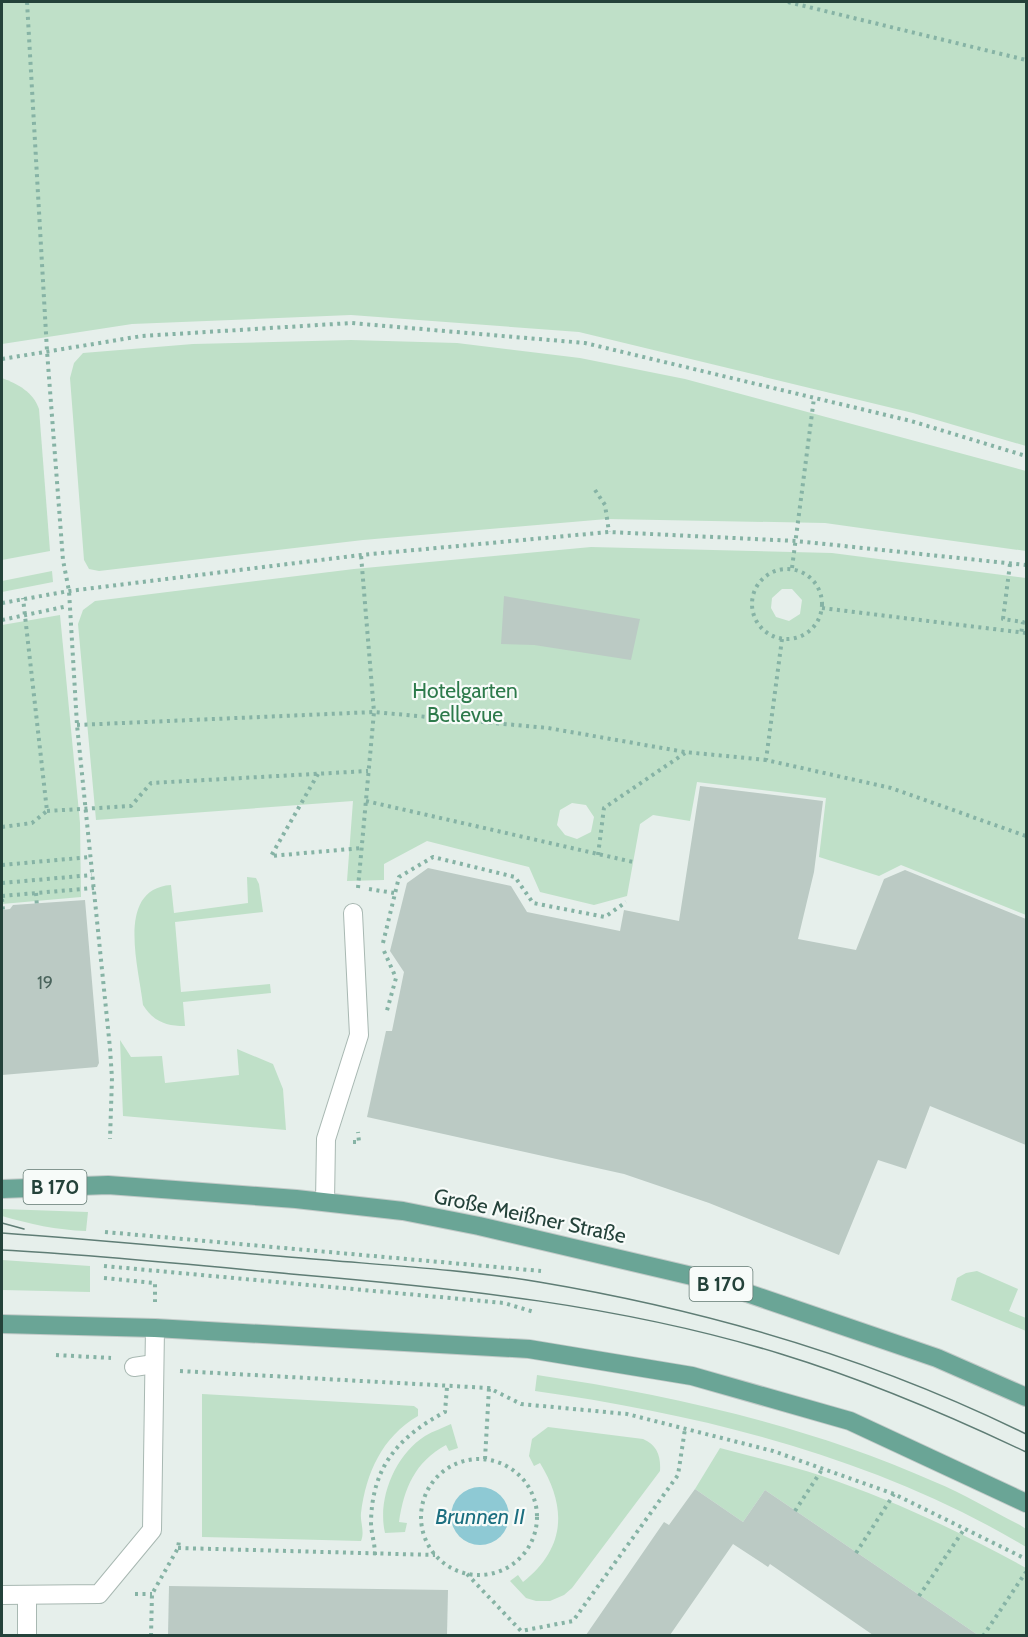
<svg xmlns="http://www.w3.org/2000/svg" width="1028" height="1637" viewBox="0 0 1028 1637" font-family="Cabin,sans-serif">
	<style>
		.green { fill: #bfe0c8; fill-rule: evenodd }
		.water { fill: #8ec9d4 }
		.building { fill: #bbcac4 }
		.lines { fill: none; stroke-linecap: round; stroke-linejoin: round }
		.minor-casing { stroke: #a8b8b2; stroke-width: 20 }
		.major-casing { stroke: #c2cac8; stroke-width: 20 }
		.path { stroke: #86b3a5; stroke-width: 4; stroke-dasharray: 3 4.5; stroke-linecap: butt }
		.minor { stroke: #fff; stroke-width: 18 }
		.major { stroke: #6aa596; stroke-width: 18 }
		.tram { stroke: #5f7d75; stroke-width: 1.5 }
		.labels { text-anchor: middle; stroke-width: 4.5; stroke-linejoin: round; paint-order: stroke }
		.number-label { font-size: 18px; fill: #4a645c }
		.shield { fill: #f7fbf9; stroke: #637a73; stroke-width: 1.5 }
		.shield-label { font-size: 20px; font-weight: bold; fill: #24423a }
		.park-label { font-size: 21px; fill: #2d7a4b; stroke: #f7fbf9 }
		.street-label { font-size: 21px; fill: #24423a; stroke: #f7fbf9 }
		.water-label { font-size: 22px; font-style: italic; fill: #1c6f80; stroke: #f7fbf9 }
	</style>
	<rect width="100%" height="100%" fill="#e6efeb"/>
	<g class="green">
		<path d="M2 2H1026V446L913 413 579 332 351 315 132 324 2 344Z"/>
		<path d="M351 340 457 343 580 358 685 379 1026 471V551L825 523 607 519 363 540 99 571 89 569 84 560 70 378 74 363 83 353 193 344Z"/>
		<path d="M2 378C18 384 33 392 39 409L50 551 2 560Z"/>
		<path d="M591 547 832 553 1026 578V915L901 865 879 876 819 857 826 798 697 782 690 821 653 815 640 824 627 896 594 905 540 892 529 867 427 841 384 864V880L347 881 353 801 96 820 78 624 83 610 95 601 354 569ZM782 589H792L802 600 800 614 789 621 776 617 771 608 772 598ZM572 803 586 805 594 817 591 832 577 839 565 835 557 825 560 810Z"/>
		<path d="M52 571 53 582 2 592V581Z"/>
		<path d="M60 615 80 823 81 897 2 904V625Z"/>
		<path d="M247 877 256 878 259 884 263 912 175 922 181 992 270 984 271 993 183 1002 185 1026C166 1026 154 1022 143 1005 139 968 115 889 171 885L174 913 248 903Z"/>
		<path d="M120 1040 131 1057 162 1056 165 1083 239 1075 237 1049 273 1064 283 1089 286 1130 123 1116Z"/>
		<path d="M2 1209 88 1212 86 1231C56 1230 30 1224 2 1216Z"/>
		<path d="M2 1260 90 1266V1292L2 1290Z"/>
		<path d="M977 1271 1018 1289 1009 1311 1026 1318V1331L951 1300 957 1278 966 1273Z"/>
		<path d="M537 1375C672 1395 809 1426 935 1482 964 1494 992 1511 1020 1525L1026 1529V1547C878 1458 705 1415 535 1391Z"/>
		<path d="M202 1394 414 1406 418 1409V1416C382 1437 366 1473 361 1513 360 1522 365 1532 361 1541L202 1537Z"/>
		<path d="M451 1424 458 1448 449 1451 446 1445C415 1462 404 1488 399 1522L407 1523 405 1532 385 1533C377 1499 395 1455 425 1436 433 1431 443 1428 451 1424Z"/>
		<path d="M548 1427 643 1439C657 1445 661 1456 660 1471L572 1588 564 1595 550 1601H536L526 1598 510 1581 518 1575 523 1582C566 1548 567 1507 540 1463L534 1466 529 1456 532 1439Z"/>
		<path d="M720 1448C753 1457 788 1465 822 1476 893 1500 961 1532 1026 1568V1635H978L765 1490 743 1522 695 1489Z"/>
	</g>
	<circle class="water" cx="480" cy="1516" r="29"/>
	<g class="building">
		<path d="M504 596 640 619 631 660 534 645 501 644Z"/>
		<path d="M700 786 823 801 814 872 798 939 856 950 884 879 905 870 1026 919V1145L930 1106 906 1169 878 1160 839 1255 709 1203 624 1174 367 1117 386 1031H392L404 972 390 951 407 883 428 868 511 886 527 912 620 931 624 910 679 921Z"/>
		<path d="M85 900 99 1063 97 1067 2 1075V910L10 909 13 905Z"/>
		<path d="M695 1489 743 1522 765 1490 978 1635H873L770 1564 768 1567 733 1544 670 1635H586L664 1522 669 1525Z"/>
		<path d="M169 1586 448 1590 447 1635H168Z"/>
	</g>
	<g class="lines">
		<g class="minor-casing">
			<g id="minor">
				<path d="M325 1202 326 1139 359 1035 353 913"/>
				<path d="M134 1367 154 1364"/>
				<path d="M2 1595 99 1594 152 1530 155 1328"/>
				<path d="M27 1595V1636"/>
			</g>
		</g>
		<g class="major-casing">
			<g id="major">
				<path d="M2 1189 108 1185 296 1199 403 1211 479 1226 709 1280 937 1358 1026 1397"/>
				<path d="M2 1324 155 1328 529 1349 692 1376 850 1421 1026 1503"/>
			</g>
		</g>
		<g class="path">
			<path d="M27 2 47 351 63 560 69 591 77 725 110 1048 112 1078 110 1139"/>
			<path d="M788 2 1026 60"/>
			<path d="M2 359 142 336 351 323 585 343 911 421 1026 456"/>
			<path d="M595 490 605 505 609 532"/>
			<path d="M1010 564 1003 619 1023 622 1021 634"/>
			<path d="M792 568 814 398"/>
			<circle cx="787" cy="604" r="35"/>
			<path d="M2 603 69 591 361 555 609 532 796 541 1026 565"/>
			<path d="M822 608 1026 633"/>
			<path d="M2 620 68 606"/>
			<path d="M782 639 766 760 891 788 1026 836"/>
			<path d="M77 725 374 712 548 728 685 752 766 760"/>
			<path d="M318 774 271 856 362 848"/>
			<path d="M366 801 633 862"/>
			<path d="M47 811 131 806 151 783 368 771"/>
			<path d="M2 827 32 823 47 811 23 598"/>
			<path d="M598 855 604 808 685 753"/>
			<path d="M2 865 90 857"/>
			<path d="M2 883 92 875"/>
			<path d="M358 888 374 712 361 555"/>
			<path d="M369 889 394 893"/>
			<path d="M36 893 37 907"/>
			<path d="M2 896 94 888"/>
			<path d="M2 899 3 910"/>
			<path d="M383 943 399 877 433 857 515 877 533 903 605 917 626 902"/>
			<path d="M384 951 396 978 386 1014"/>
			<path d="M353 1142H359L358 1132"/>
			<path d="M105 1232 541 1271"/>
			<path d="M104 1266 504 1303 534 1312"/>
			<path d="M104 1278 155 1283V1302"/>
			<path d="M56 1355 111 1358"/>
			<path d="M180 1371 489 1388 521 1404 627 1414 773 1451 894 1494 1026 1559"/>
			<path d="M485 1459 489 1388"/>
			<circle cx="479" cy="1517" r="58"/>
			<path d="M795 1511 823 1468"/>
			<path d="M178 1548 435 1555"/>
			<path d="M856 1553 894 1494"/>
			<path d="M375 1555C375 1543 371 1533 371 1522 372 1467 398 1437 445 1412L447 1387"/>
			<path d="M467 1574 521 1631 573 1621 678 1475 685 1429"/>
			<path d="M135 1594H152"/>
			<path d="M919 1596 965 1528"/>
			<path d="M151 1636 152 1594 178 1548 179 1541"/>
			<path d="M983 1636 1026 1572"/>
		</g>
		<use href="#minor" class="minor"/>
		<use href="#major" class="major"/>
		<g class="tram">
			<path d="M2 1223 24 1229"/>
			<path d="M2 1233C102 1240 202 1250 302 1258 381 1265 460 1269 539 1282 706 1310 874 1359 1026 1434"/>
			<path d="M2 1250C98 1255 195 1265 291 1274 456 1288 622 1305 781 1354 866 1380 946 1414 1026 1452"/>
		</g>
	</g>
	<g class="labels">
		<g class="number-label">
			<text x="45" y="989">19</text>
		</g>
		<g class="shield">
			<rect x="23.5" y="1170" width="63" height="34" rx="4.5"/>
			<rect x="689.5" y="1267" width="63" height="34" rx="4.5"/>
		</g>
		<g class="shield-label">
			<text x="55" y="1194">B 170</text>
			<text x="721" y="1291">B 170</text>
		</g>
		<g class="park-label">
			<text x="465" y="698">Hotelgarten<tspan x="465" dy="24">Bellevue</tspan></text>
		</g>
		<g class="street-label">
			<text transform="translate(530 1216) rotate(12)" y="7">Große Meißner Straße</text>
		</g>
		<g class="water-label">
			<text x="480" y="1524">Brunnen II</text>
		</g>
	</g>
	<rect width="1028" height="1637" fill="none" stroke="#24423a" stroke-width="6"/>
</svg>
